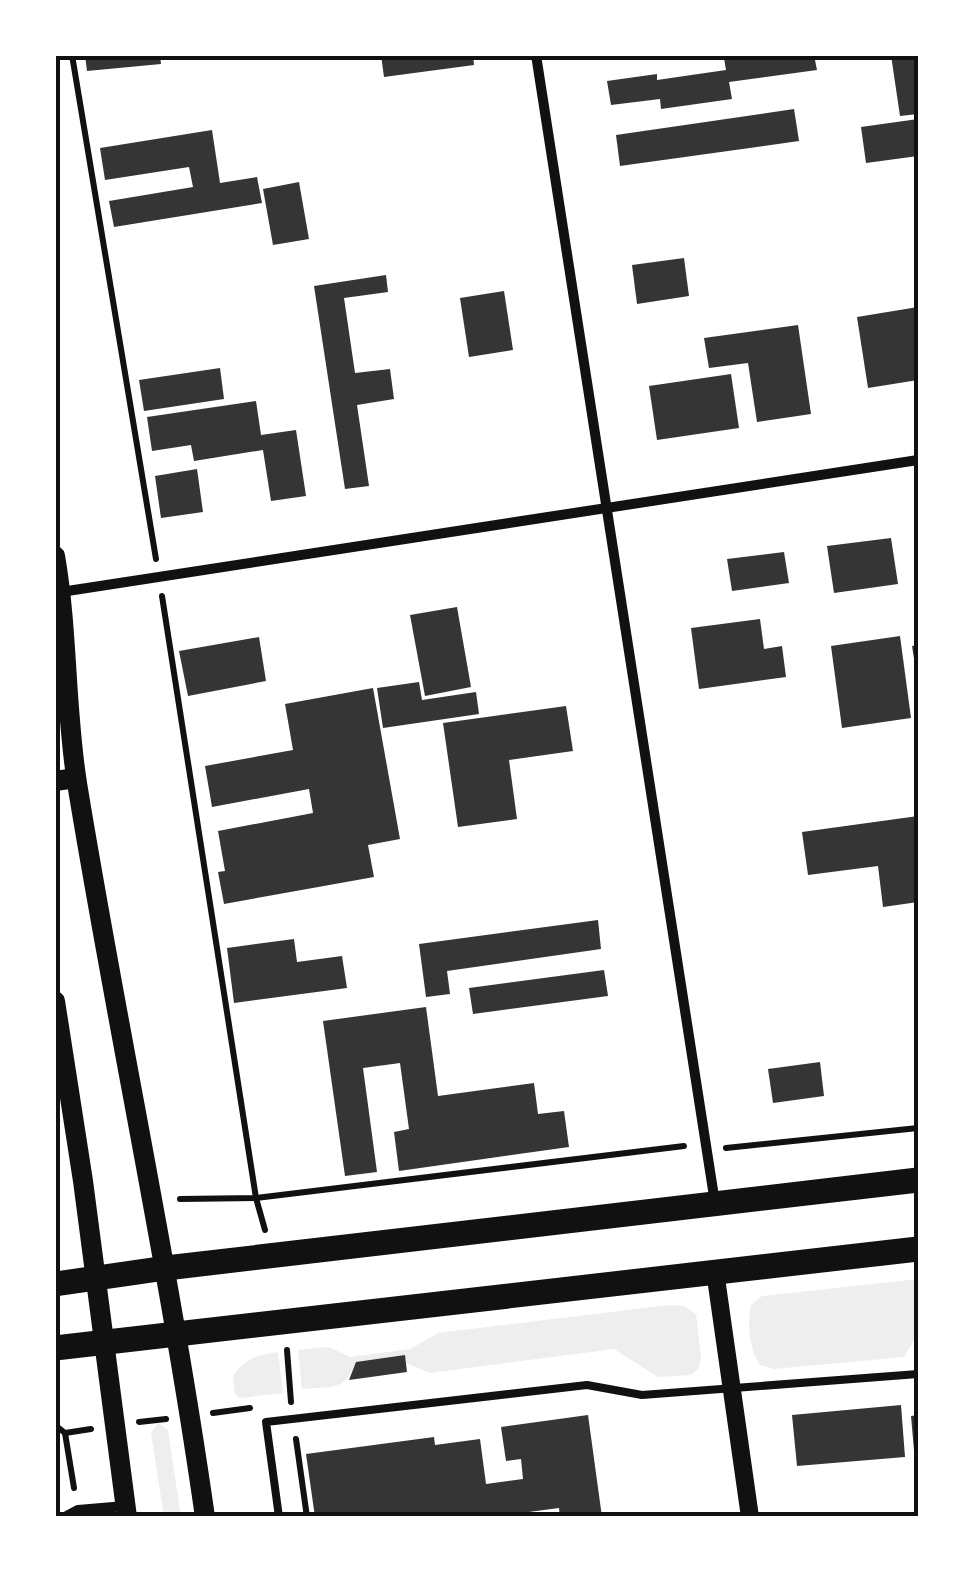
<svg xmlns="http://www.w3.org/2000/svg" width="973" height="1572" viewBox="0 0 973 1572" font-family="'Work Sans',sans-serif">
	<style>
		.green { fill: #eee }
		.building { fill: #353535 }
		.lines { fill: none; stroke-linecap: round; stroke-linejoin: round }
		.path { stroke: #111; stroke-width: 6 }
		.service { stroke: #111; stroke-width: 8 }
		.minor { stroke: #111; stroke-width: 10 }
		.tertiary { stroke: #111; stroke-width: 18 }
		.secondary { stroke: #111; stroke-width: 20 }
		.primary { stroke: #111; stroke-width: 25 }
		.neatline { fill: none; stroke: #111; stroke-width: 4 }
	</style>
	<rect width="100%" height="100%" fill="#fff"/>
	<g class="green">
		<path d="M918 1279V1334L904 1357 774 1369 760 1365C749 1348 747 1325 751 1305L762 1296Z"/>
		<path d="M669 1305 684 1306 696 1314 701 1358 698 1369 691 1375 658 1377 614 1349 430 1373 406 1363 405 1355 356 1362C344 1392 332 1386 302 1389L298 1350 329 1347 350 1357 410 1349 438 1333Z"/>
		<path d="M278 1352 283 1393 240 1398 235 1394 233 1376C245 1358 257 1355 278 1352Z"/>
		<path d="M158 1423 168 1430 181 1517H164L151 1433Z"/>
	</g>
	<g class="building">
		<path d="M85 55H160L161 64 87 71Z"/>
		<path d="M381 55H473L474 65 384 77Z"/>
		<path d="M746 55H814L817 70 729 82 732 99 661 109 660 99 611 105 607 81 657 74V80L726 70 724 58Z"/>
		<path d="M891 55H918V114L900 116Z"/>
		<path d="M794 109 799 141 620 166 616 135Z"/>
		<path d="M918 119V156L866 163 861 127Z"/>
		<path d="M212 130 220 183 257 177 262 203 114 227 109 201 193 187 189 167 105 180 100 148Z"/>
		<path d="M299 182 309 239 273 245 263 189Z"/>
		<path d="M684 258 689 296 637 304 632 265Z"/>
		<path d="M386 275 388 292 344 298 355 373 390 369 394 399 357 405 369 486 345 489 314 286Z"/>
		<path d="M504 291 513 350 469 357 460 298Z"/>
		<path d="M918 307V380L868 388 857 317Z"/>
		<path d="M798 325 811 414 757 422 748 363 709 368 704 338Z"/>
		<path d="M220 368 224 399 144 411 139 380Z"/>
		<path d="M731 374 739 428 657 440 649 386Z"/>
		<path d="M256 401 261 435 296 430 306 496 271 501 263 450 194 461 191 445 152 451 147 417Z"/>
		<path d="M197 469 203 512 161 518 155 476Z"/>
		<path d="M891 538 898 584 834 593 827 546Z"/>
		<path d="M784 552 789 583 732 591 727 559Z"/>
		<path d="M457 607 471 687 425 696 410 615Z"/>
		<path d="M760 619 764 649 782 646 786 677 699 689 691 628Z"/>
		<path d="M900 636 911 718 842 728 831 646Z"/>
		<path d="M259 637 266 681 188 696 179 651Z"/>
		<path d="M918 645V670L916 671 912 646Z"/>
		<path d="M419 682 422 700 476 692 479 714 383 728 377 688Z"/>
		<path d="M373 688 400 839 368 845 374 877 224 904 218 872 225 871 218 831 313 813 309 789 212 807 205 766 293 750 285 704Z"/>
		<path d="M566 706 573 751 509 760 517 819 458 827 443 723Z"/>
		<path d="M918 816V902L883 907 878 866 808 875 802 832Z"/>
		<path d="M598 920 601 949 447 971 450 994 426 997 419 944Z"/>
		<path d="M294 939 297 962 342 956 347 988 234 1003 227 948Z"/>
		<path d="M604 970 608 996 473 1014 469 988Z"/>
		<path d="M426 1007 438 1096 534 1083 538 1114 564 1111 569 1147 399 1171 394 1132 409 1129 400 1063 363 1068 377 1172 345 1176 323 1021Z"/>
		<path d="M820 1062 824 1096 773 1103 768 1069Z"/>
		<path d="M405 1355 407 1372 349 1380 356 1362Z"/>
		<path d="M901 1405 905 1457 797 1466 792 1415Z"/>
		<path d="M588 1415 602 1517H560L559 1508 490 1517H315L306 1454 434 1437 435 1445 480 1439 486 1484 523 1479 521 1459 506 1461 501 1427Z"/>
		<path d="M918 1415V1461L915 1462 911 1416Z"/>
	</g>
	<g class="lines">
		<g class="path">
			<path d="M72 55 156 559"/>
			<path d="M162 596 256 1198 265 1230"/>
			<path d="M726 1148 918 1128"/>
			<path d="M180 1199 256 1198 684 1146"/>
			<path d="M287 1350 291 1402"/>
			<path d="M213 1413 250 1408"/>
			<path d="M139 1422 166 1419"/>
			<path d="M55 1425 65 1433 74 1488"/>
			<path d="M65 1433 91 1429"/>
			<path d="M296 1439 307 1517"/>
		</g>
		<path class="service" d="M279 1517 266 1422 587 1385 642 1395 918 1374"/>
		<g class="minor">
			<path d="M536 55 715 1203"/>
			<path d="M61 592 918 460"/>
			<path d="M65 1517 78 1510 125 1506"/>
		</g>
		<path class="tertiary" d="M715 1271 750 1517"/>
		<g class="secondary">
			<path d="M55 556C68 631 65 708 77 783 117 1028 170 1271 205 1517"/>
			<path d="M55 781 76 778"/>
			<path d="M55 1001 83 1181 127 1517"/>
		</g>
		<g class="primary">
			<path d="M55 1284 166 1268 918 1180"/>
			<path d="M55 1348 918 1249"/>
		</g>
	</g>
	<rect width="973" height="1572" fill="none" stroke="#ffffff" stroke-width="115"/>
	<rect x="58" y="58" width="858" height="1456" class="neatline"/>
</svg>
